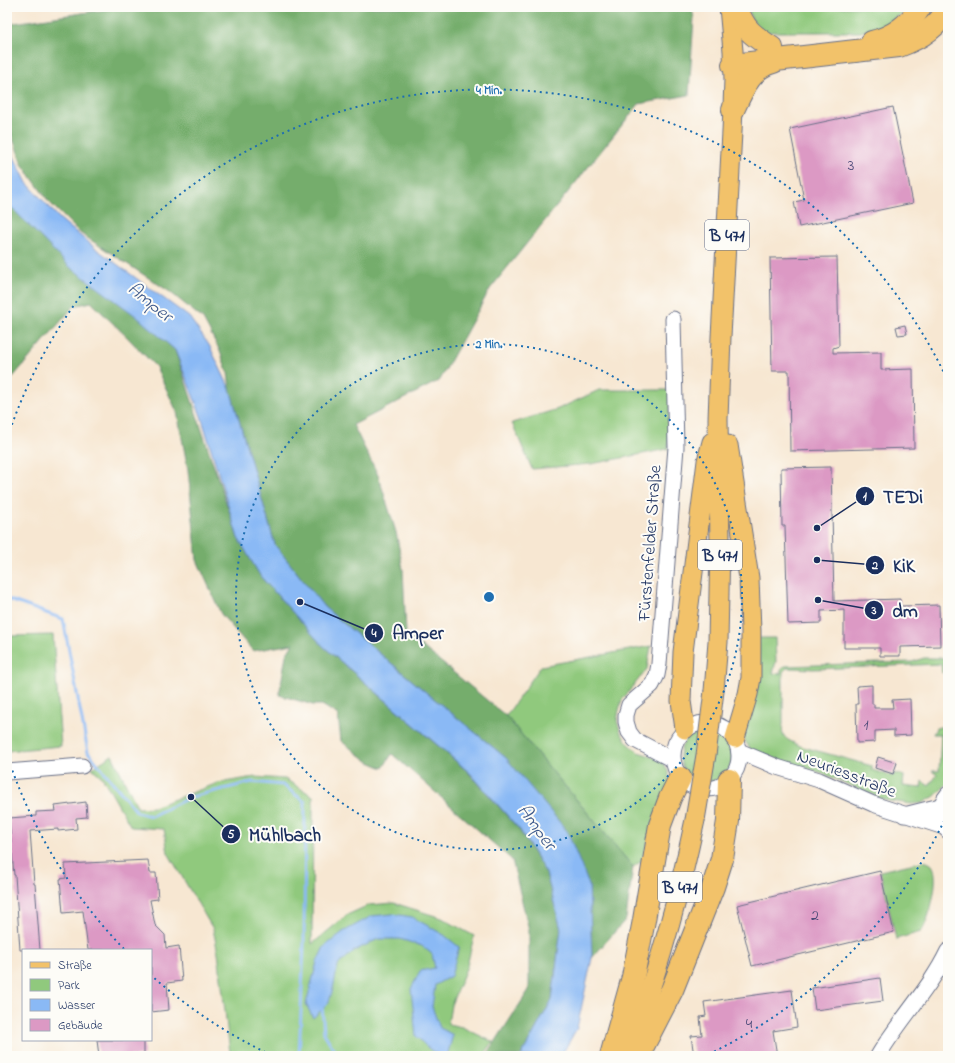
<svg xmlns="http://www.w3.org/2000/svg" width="955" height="1063" viewBox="0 0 955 1063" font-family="'Indie Flower',sans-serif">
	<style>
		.green { fill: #90c97d; stroke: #567c6e }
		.forest { fill: #74ad6c; stroke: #486e65 }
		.water { fill: #8ab9f5; stroke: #5274aa }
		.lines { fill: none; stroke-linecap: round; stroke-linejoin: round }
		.stream { stroke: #8ab9f5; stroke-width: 3 }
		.building { fill: #dc99c4 }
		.minor-casing { stroke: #686f87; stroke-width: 17 }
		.major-casing { stroke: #686f87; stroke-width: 21 }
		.highway-casing { stroke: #686f87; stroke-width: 24 }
		.minor { stroke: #fff; stroke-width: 15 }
		.major { stroke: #f2c26a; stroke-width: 19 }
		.highway { stroke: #f2c26a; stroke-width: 22 }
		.major-bridge-casing { stroke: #686f87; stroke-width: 21; stroke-linecap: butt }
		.major-bridge { stroke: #f2c26a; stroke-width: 19 }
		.ring { fill: none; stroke: #1f6fb2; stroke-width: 2; stroke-dasharray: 2 4 }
		.labels { text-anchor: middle; stroke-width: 4; stroke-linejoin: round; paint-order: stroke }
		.number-label { font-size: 16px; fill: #4b4a78 }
		.shield { fill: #fdfcf7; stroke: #5f6c8c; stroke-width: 1 }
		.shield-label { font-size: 17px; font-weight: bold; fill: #1b2f5e }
		.street-label { font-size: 18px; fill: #1b2f5e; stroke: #fdfcf7 }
		.water-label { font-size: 19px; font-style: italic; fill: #3c588b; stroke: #fdfcf7 }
		.centre { fill: #1f6fb2; stroke: #fdfcf7; stroke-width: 2 }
		.ring-label { font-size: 12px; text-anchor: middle; font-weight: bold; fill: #1f6fb2; stroke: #fdfcf7; stroke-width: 4; stroke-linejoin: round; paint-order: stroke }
		.leader { fill: none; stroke: #1b2f5e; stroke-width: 1.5 }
		.callout-dot { fill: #1b2f5e; stroke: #fdfcf7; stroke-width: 1.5 }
		.mark-label { font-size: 12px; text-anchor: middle; font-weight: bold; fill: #fff }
		.callout-label { font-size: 19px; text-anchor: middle; font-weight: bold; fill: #1b2f5e; stroke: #fdfcf7; stroke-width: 4; stroke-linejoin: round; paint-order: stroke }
	</style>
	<rect width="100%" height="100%" fill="#fdfcf7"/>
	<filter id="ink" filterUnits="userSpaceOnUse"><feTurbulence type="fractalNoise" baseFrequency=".025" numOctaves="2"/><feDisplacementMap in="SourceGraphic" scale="8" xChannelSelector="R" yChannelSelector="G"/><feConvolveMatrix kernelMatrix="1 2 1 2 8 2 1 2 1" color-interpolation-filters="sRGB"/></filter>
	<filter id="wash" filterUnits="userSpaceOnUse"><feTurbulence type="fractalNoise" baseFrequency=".012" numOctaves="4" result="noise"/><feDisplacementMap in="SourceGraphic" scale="16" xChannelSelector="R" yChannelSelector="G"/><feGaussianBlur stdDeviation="0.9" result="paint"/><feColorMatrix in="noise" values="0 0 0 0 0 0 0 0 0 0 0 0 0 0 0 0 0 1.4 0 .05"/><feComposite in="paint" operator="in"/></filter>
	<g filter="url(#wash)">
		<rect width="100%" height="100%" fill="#f7e7d2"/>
		<g class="green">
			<path d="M748 7H907L903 13 884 26 860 32H761L751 18Z"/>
			<path d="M599 390H670L668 449 591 464 532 469 512 423 558 409Z"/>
			<path d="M53 635 61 746 7 751V636Z"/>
			<path d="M755 638H775L776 661 773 673 780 674 782 668 785 666 912 662 924 658H945L946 671 942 673 941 664 814 669 787 668 783 672V724C780 739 789 740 800 746L872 766V770L893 776 895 773 904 776 903 786 921 788 922 781 929 786 937 775 932 771H939L941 734H933L936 728 944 726 947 728 946 769 948 771V783L935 796 923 803 911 804 884 800 822 773 782 761 750 749 745 741 743 731Z"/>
			<path d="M651 646 647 669 622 700 619 710 617 721 621 733 628 743 638 752 651 756 663 762 669 773V783L656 815 642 861 633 867 506 716 541 666Z"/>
			<circle cx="706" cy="756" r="26"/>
			<path d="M112 755 138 808 153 807 218 783 255 777 285 779 313 796 312 944 347 915 369 905 394 903 442 918 474 936 467 966 451 1005 448 1024 462 1027 493 1042 483 1056H229L230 1053 218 953 213 929 168 853 164 829 131 827 102 777 92 768Z"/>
			<path d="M924 861C927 862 930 863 932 865 941 876 929 922 921 932L896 939 880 871Z"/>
		</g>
		<g class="forest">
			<path d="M123 7H691L694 17 689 95 639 104 490 289 440 380 353 425 378 475 396 532 403 569 406 633 506 716 633 867 626 919 592 958 589 885 506 758 422 689 324 607 275 545 230 389 228 373 219 349 203 319 170 292 80 233 49 202 22 164 7 122V24Z"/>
			<path d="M7 200 175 350 238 538 261 577 323 646 467 771 518 828 546 873 561 929 552 1000 521 1056H486L529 990V930L512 860 392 754 383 768 369 762 341 741 338 715 322 705H313L279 695 286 655 293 644 253 651 221 614 197 560 188 470 177 412 156 367 127 337 91 302 74 306 7 384Z"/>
		</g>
		<g class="water">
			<path d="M7 143 27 183 60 219 95 248 189 317 209 345 230 389 275 545 324 607 422 689 506 758 567 831 589 885 592 958 577 1028 561 1056H521L552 1000 561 929 546 873 520 830 470 773 323 646 261 577 238 538 201 416 175 350 136 316 70 267 10 206 7 200Z"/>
			<path d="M393 914 412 917 444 935 459 947 451 976 435 985 432 1007 440 1028 453 1035 447 1056C434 1056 425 1045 416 1036L411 989 420 971 435 968 432 954 422 946 400 939H378L354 951 338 965 332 993 328 1004 313 1018 306 1004 317 962 324 947 343 932 372 916Z"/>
		</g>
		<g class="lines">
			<g class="stream">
				<path d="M7 599 63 619 88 752 137 812 151 816 191 797 252 782 283 785 305 802 304 943 299 1056"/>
				<path d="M322 1006 324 1033 338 1056"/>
			</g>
		</g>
		<g id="blocks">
			<g class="building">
				<path d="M893 107 913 203 799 227 794 202 804 200 790 129Z"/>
				<path d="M837 257 839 346 833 348V353L881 352V370L913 369 914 448 790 451 789 371H772L770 258Z"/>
				<path d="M905 325 907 334 898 335 896 327Z"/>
				<path d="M831 467 834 601 900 599V606L939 605 940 646 900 647V656H880V648H844V610L821 611V623L788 624 785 526H782L781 468Z"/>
				<path d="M872 685V704H874V708H893L892 700 910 699 911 735 894 736V730L875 731V742L857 743 856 704H858L857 686Z"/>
				<path d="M878 757 897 763 893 774 875 768Z"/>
				<path d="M86 802 87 817 76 818 77 829 58 831V829L30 831 34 884H35L40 950H20L15 875H14L9 818 36 816V812L56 811 55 806Z"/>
				<path d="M148 860 150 873H156L158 899 150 900 155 925 165 935 166 948 179 946 182 981 167 983 169 1010 151 1012V950H88L83 911 63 913 60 879 66 878 65 864Z"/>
				<path d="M880 871 894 932 752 966 737 905Z"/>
				<path d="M880 978 883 1001 815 1010 812 988Z"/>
				<path d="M792 990 797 1027 773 1031 777 1056H694L691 1036 702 1035 700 1017 706 1016 704 1002Z"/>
				<path d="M97 1040H144V1056H99Z"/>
			</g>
		</g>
	</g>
	<g filter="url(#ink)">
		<use href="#blocks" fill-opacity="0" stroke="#686f87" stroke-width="1"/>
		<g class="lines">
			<g class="minor-casing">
				<g id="minor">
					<circle cx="706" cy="756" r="33"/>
					<path d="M739 751 777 767 819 780 873 804 944 827"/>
					<path d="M673 760 635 740 629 732 626 722V715L629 705 652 685 657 675 659 664 676 447 673 319"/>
					<path d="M7 772 82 766"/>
					<path d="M904 815 940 806"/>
					<path d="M948 831C935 820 938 806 948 794"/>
					<path d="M878 1056C899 1020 930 989 948 951"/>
				</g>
			</g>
			<g class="major-casing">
				<g id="major">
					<path d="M728 445 749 578 751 631V678L748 694 735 738"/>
					<path d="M714 691 718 642 720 543 718 419 721 337 732 132 734 80 733 51 729 7"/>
					<path d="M685 729 681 701 683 652 707 461 712 442"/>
					<path d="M625 1056C657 980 678 900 695 820"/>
				</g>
			</g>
			<g class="highway-casing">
				<g id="highway">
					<path d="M736 7C745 30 751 34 772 48"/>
					<path d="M872 42C893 37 909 25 920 7"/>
					<path d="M733 65 899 46C919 39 938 27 948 8"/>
					<path d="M733 110C742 91 751 67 773 62"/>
					<path d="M611 1056 633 977 644 920 660 825 670 798 680 778"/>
					<path d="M638 1056 672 990 713 887 722 859 728 821 729 780"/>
				</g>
			</g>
			<use href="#minor" class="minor"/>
			<use href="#major" class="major"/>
			<use href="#highway" class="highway"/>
			<g class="major-bridge-casing">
				<path id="major-bridge" d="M695 820 706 755 714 691"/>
			</g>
			<use href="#major-bridge" class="major-bridge"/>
		</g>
	</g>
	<g class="ring">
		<circle cx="489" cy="597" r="253"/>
		<path d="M947 815A507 507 0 0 1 707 1055M271 1055A507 507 0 0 1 153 977M124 949A507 507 0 0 1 8 758M8 436A507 507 0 0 1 947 379"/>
	</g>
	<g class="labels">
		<g class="number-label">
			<text x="851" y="170">3</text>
			<text x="866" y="729">1</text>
			<text x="815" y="920">2</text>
			<text x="749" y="1028">4</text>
		</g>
		<g class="shield">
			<rect x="705" y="220" width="44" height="30" rx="3"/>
			<rect x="698" y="540" width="44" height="30" rx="3"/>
			<rect x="658" y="872" width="44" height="30" rx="3"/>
		</g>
		<g class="shield-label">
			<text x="727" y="241">B 471</text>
			<text x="720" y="561">B 471</text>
			<text x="680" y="893">B 471</text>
		</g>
		<g class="street-label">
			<text transform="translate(649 543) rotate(-86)" y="6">Fürstenfelder Straße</text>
			<text transform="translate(847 773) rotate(21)" y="6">Neuriesstraße</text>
		</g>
		<g class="water-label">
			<text transform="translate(151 301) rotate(39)" y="7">Amper</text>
			<text transform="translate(538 826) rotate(54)" y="7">Amper</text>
		</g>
	</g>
	<circle cx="489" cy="597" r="6" class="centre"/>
	<g class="ring-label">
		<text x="489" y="94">4 Min.</text>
		<text x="489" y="348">2 Min.</text>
	</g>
	<path class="leader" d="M817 528L865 496M817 560L875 565M818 600L874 610M300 602L374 633M191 797L231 834"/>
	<g class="callout-dot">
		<circle cx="817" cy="528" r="4"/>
		<circle cx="817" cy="560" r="4"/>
		<circle cx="818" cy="600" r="4"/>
		<circle cx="300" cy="602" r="4"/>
		<circle cx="191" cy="797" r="4"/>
		<circle cx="865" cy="496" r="10"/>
		<circle cx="875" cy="565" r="10"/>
		<circle cx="874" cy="610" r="10"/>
		<circle cx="374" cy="633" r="10"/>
		<circle cx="231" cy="834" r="10"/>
	</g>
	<g class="mark-label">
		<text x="865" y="500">1</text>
		<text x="875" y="569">2</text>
		<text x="874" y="614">3</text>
		<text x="374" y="637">4</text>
		<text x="231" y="838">5</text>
	</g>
	<g class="callout-label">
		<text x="903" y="503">TEDi</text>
		<text x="904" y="572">KiK</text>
		<text x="905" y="617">dm</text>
		<text x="418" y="639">Amper</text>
		<text x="285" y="841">Mühlbach</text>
	</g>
	<rect width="955" height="1063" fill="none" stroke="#fdfcf7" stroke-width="24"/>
	<rect x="22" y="949" width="130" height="92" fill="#fdfcf7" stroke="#a3aaba"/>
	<rect x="30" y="962" width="20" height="6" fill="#f2c26a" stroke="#a3aaba"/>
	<text x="58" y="969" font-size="12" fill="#1b2f5e">Straße</text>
	<rect x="30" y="979" width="20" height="12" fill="#90c97d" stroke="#a3aaba"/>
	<text x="58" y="989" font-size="12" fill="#1b2f5e">Park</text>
	<rect x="30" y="999" width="20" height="12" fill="#8ab9f5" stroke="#a3aaba"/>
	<text x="58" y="1009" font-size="12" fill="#1b2f5e">Wasser</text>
	<rect x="30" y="1019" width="20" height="12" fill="#dc99c4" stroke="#a3aaba"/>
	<text x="58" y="1029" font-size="12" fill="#1b2f5e">Gebäude</text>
</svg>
